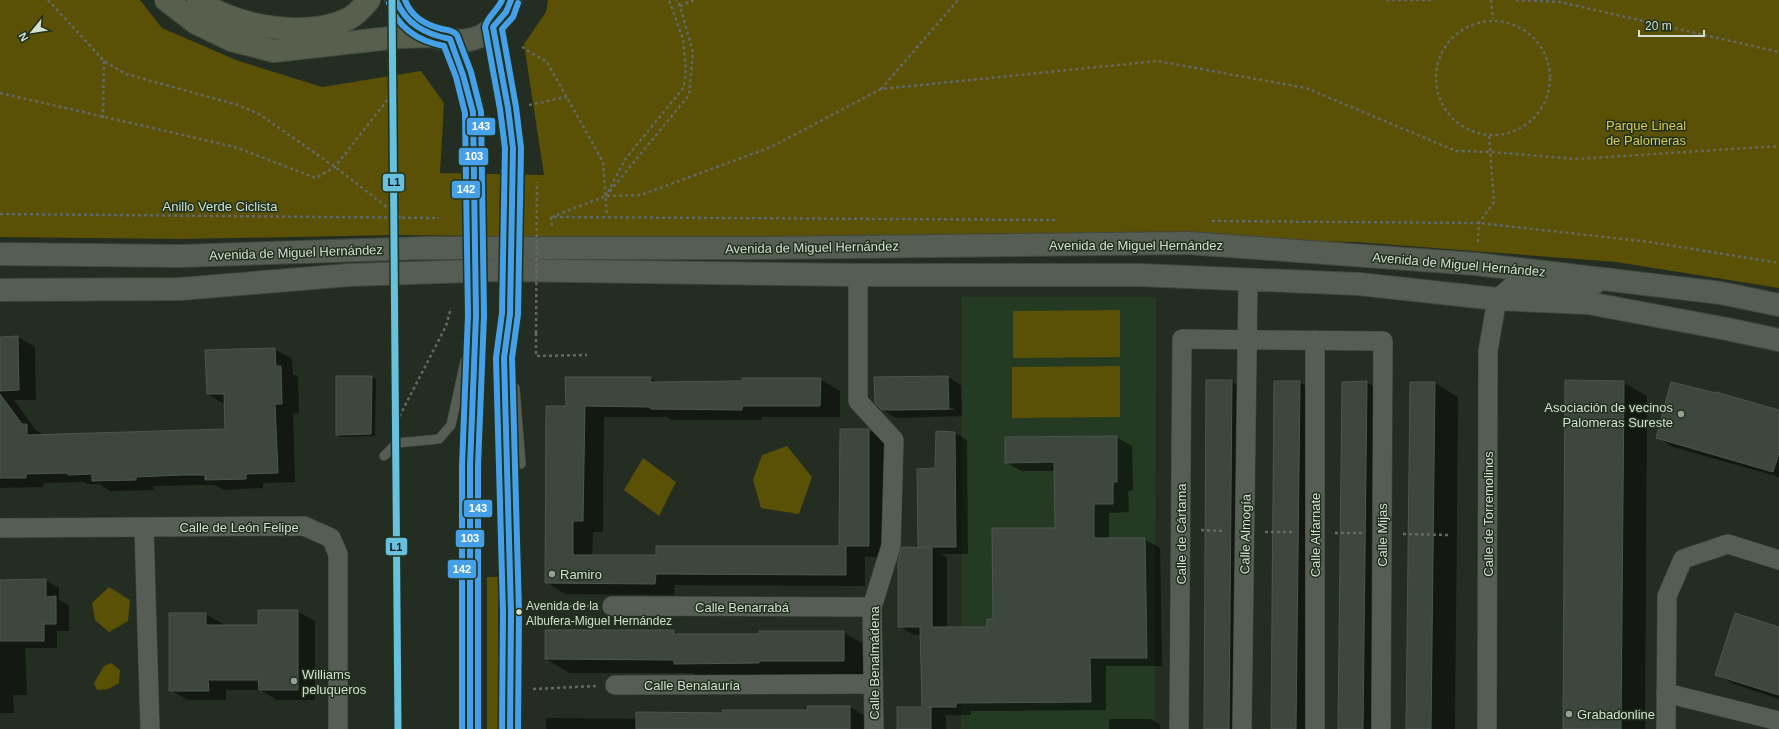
<svg xmlns="http://www.w3.org/2000/svg" width="1779" height="729" viewBox="0 0 1779 729" font-family="Arial,sans-serif">
	<style>
		.built { fill: #253a22 }
		.green { fill: #5a5006 }
		.shadow { fill: #0007; fill-rule: evenodd }
		.building { fill: #3d473e; stroke: #4d564e }
		.lines { fill: none; stroke-linecap: round; stroke-linejoin: round }
		.lane-casing { stroke: #40493f; stroke-width: 10 }
		.street-casing { stroke: #40493f; stroke-width: 20 }
		.secondary-casing { stroke: #40493f; stroke-width: 24 }
		.primary-casing { stroke: #40493f; stroke-width: 24 }
		.highway-casing { stroke: #40493f; stroke-width: 24 }
		.path { stroke: #636961; stroke-width: 2.5; stroke-dasharray: 3 3; stroke-linecap: butt }
		.lane { stroke: #555d54; stroke-width: 9 }
		.street { stroke: #555d54; stroke-width: 19 }
		.secondary { stroke: #565d52; stroke-width: 22 }
		.primary { stroke: #575e50; stroke-width: 22 }
		.highway { stroke: #585f4c; stroke-width: 22 }
		.primary-bridge-casing { stroke: #40493f; stroke-width: 24; stroke-linecap: butt }
		.path-bridge { stroke: #636961; stroke-width: 2.5; stroke-dasharray: 3 3; stroke-linecap: butt }
		.primary-bridge { stroke: #575e50; stroke-width: 22 }
		.bus-1-casing { stroke: #20321d; stroke-width: 9 }
		.bus-2-casing { stroke: #20321d; stroke-width: 9 }
		.bus-3-casing { stroke: #20321d; stroke-width: 9 }
		.bus-1 { stroke: #46a0e9; stroke-width: 6 }
		.bus-2 { stroke: #46a0e9; stroke-width: 6 }
		.bus-3 { stroke: #46a0e9; stroke-width: 6 }
		.metro-1-casing { stroke: #20321d; stroke-width: 10 }
		.metro-1 { stroke: #67c0dd; stroke-width: 7 }
		.poi-dot { fill: #96a194; stroke: #20321d; stroke-width: 1.5 }
		.bus-dot { fill: #d3dfd1; stroke: #20321d; stroke-width: 1.5 }
		.labels { text-anchor: middle; stroke-width: 3; stroke-linejoin: round; paint-order: stroke }
		.bus-label { font-size: 12px; fill: #d3dfd1; stroke: #20321d; text-anchor: start }
		.park-label { font-size: 13px; fill: #dcc751; stroke: #20321d }
		.street-label { font-size: 13px; fill: #d3dfd1; stroke: #20321d }
		.poi-label { font-size: 13px; fill: #d3dfd1; stroke: #20321d; text-anchor: start }
		.line-badge { stroke: #20321d; stroke-width: 1.5 }
		.badge-label { font-size: 11px; text-anchor: middle; font-weight: bold; fill: #fff }
		.pale-badge-label { font-size: 11px; text-anchor: middle; font-weight: bold; fill: #111 }
	</style>
	<rect width="100%" height="100%" fill="#242d22"/>
	<path class="built" d="M962 297H1156L1155 729H961Z"/>
	<g class="green">
		<path d="M0 0H140L162 28 236 60 322 87 421 71 444 103 440 173 544 175 524 44 546 12 548 0H1779V288L1616 262 1356 242 915 236 673 238 397 235 181 239 0 237Z"/>
		<path d="M1120 310V357L1013 358V311Z"/>
		<path d="M1120 366V417L1012 418V367Z"/>
		<path d="M787 446 812 477 799 514 761 508 753 480 762 455Z"/>
		<path d="M643 458 676 482 659 516 624 490Z"/>
		<rect x="487" y="577" width="11" height="152"/>
		<path d="M109 587 130 600 128 621 109 632 95 620 92 603Z"/>
		<path d="M111 663 120 670 119 683 108 689 97 690 94 683 104 666Z"/>
	</g>
	<g class="shadow">
		<path d="M18 337 35 347 36 400H14L36 430 44 435 226 430 225 404 207 394 274 349 292 359 293 374 298 377 299 413 293 414 295 482 263 483V488L224 490 215 485H199L153 486 154 490 110 491 99 484H87L84 482 44 483 43 487 0 488V338Z"/>
		<path d="M372 377 376 379 375 436 341 437 337 434Z"/>
		<path d="M948 377 961 385 962 416 896 418 882 410ZM954 408V410L888 411V409Z"/>
		<path d="M650 378 658 383 820 379 840 391V417H761L762 420H671L667 417H604L603 532H593L592 556H657L840 547 869 430 888 442V557H865V586L675 585 674 595 565 594 546 582 567 407Z"/>
		<path d="M1231 381 1255 395 1252 729H1205Z"/>
		<path d="M1299 382 1322 395 1318 729H1272Z"/>
		<path d="M1366 382 1390 396 1387 729H1340Z"/>
		<path d="M1623 382 1647 396 1645 729H1564Z"/>
		<path d="M1435 383 1458 397 1455 729H1408Z"/>
		<path d="M1779 410V477L1673 447 1657 437Z"/>
		<path d="M955 433 967 440 968 554H941L947 558V628H988L1056 529 1055 471H1021L1006 462 1116 437 1132 446 1133 490 1128 491 1129 512 1109 513V539H1144L1160 548 1162 666H1106V710L971 711V715H944L946 717V729H898L923 708 921 635H914L899 626 922 549 919 547 936 469Z"/>
		<path d="M45 580 59 588V600L69 605V631H57V648H25L27 695H13L14 713H0V581Z"/>
		<path d="M297 611 315 621V700H277L260 690H226V700H188L170 690 205 614 223 624V626H259Z"/>
		<path d="M1779 628V699L1734 684 1716 674Z"/>
		<path d="M674 631 680 635H760L843 632 867 646V674H782V677H699L692 673H570L546 659Z"/>
		<path d="M850 707 874 721V729H546V718L637 719 724 714 809 711Z"/>
		<path d="M1109 719H1151L1160 725V729H1109Z"/>
	</g>
	<g class="building">
		<path d="M18 336 19 390 0 391V337Z"/>
		<path d="M275 348 276 366H281L282 404H275L278 473 246 474V479L205 480V475H181L136 477V480L92 481V474L68 475V473L26 474V478H0V394L22 424H27V435L225 429 224 394H207L205 350Z"/>
		<path d="M336 376H372L371 434 336 435Z"/>
		<path d="M948 376 949 409 882 410 875 403 874 377Z"/>
		<path d="M565 377H651L650 382 742 381V378H821L820 406H742V410L651 409 650 407 585 406 583 521H573V555H656V546H839L840 429H869V546H846V575L656 574 655 584 545 583 546 406H566Z"/>
		<path d="M1206 380H1232L1229 729H1204Z"/>
		<path d="M1565 380 1624 381 1621 729H1563Z"/>
		<path d="M1274 381H1300L1296 729H1271Z"/>
		<path d="M1367 381 1363 729H1338L1342 382Z"/>
		<path d="M1410 382H1435L1431 729H1406Z"/>
		<path d="M1671 382 1716 393V392L1779 410V453L1773 472 1656 438Z"/>
		<path d="M936 431 955 432 956 547H918L917 469 935 468Z"/>
		<path d="M1117 436V482H1113V504H1094V538H1145L1147 658H1090L1091 702 956 703V707H928H931V729H897V707H922L920 627H898V561L902 547 932 548V627H987V619H993L992 528H1055L1054 462 1005 463V437Z"/>
		<path d="M46 579V597L56 596V624H44V641H0V580Z"/>
		<path d="M258 610H298V690H259L258 680H208L209 691H169V613H206V625H258Z"/>
		<path d="M1735 613 1779 627V695L1715 675Z"/>
		<path d="M545 630H674V634H759V631H844V661H759V663L674 664V660L545 659Z"/>
		<path d="M807 706H850V729H636V712L723 713 722 710H808Z"/>
	</g>
	<g class="lines">
		<g class="lane-casing">
			<g id="lane">
				<path d="M515 388 521 464"/>
				<path d="M384 456 397 443 439 439 451 425 465 361"/>
			</g>
		</g>
		<g class="street-casing">
			<g id="street">
				<path d="M858 275V401L894 440 891 546 872 607 874 729"/>
				<path d="M0 528 304 526 331 538 338 554V729"/>
				<path d="M144 528 150 729"/>
				<path d="M612 606 872 607"/>
				<path d="M615 685 873 684"/>
				<path d="M1666 693 1779 721"/>
				<path d="M1179 729 1182 339 1383 341 1381 729"/>
				<path d="M1242 729 1248 280"/>
				<path d="M1315 729V340"/>
				<path d="M1487 729 1488 351 1497 299 1518 281 1563 287 1596 284"/>
				<path d="M1666 729 1667 596 1683 559 1728 544 1779 560"/>
			</g>
		</g>
		<g class="secondary-casing">
			<g id="secondary">
				<path d="M0 254 181 256 425 248H757L1188 243 1476 264 1721 293 1779 305"/>
				<path d="M0 290 180 289 349 275 500 270 858 275H1139L1359 284 1497 299 1588 303 1727 329 1779 340"/>
			</g>
		</g>
		<g class="primary-casing">
			<g id="primary">
				<path d="M396 0C404 28 440 44 468 40 489 37 504 18 511 0"/>
				<path d="M493 27 508 108"/>
				<path d="M450 39C460 63 468 86 473 112"/>
				<path d="M470 729V466L476 315"/>
				<path d="M510 729 511 612 504 358 510 314"/>
			</g>
		</g>
		<g class="highway-casing">
			<g id="highway">
				<path d="M166 0 196 23 231 40 274 51 399 37 434 36"/>
				<path d="M198 0C234 27 307 39 348 19 356 15 364 6 369 0"/>
			</g>
		</g>
		<g class="path">
			<path d="M48 0 104 61 126 74 238 105 259 114 335 167 401 218"/>
			<path d="M1386 0H1431"/>
			<path d="M1491 0 1493 19"/>
			<path d="M1516 0 1560 2 1779 52"/>
			<path d="M680 6 694 0"/>
			<circle cx="1493" cy="78" r="57"/>
			<path d="M522 47 547 62 603 162 607 216"/>
			<path d="M881 89 958 0"/>
			<path d="M0 93 235 147 316 178 335 167 388 99C391 85 390 73 388 60"/>
			<path d="M529 105 567 97"/>
			<path d="M103 118 104 61"/>
			<path d="M608 192 626 158 684 87 686 69 683 39 669 0"/>
			<path d="M606 196 689 95 693 52 680 6 676 0"/>
			<path d="M0 214 439 218"/>
			<path d="M551 217 606 196 641 195 771 147 881 89 1157 61 1306 88 1456 151 1491 152 1576 159 1779 146"/>
			<path d="M551 217 552 226"/>
			<path d="M554 217 1057 220"/>
			<path d="M1212 221 1479 223 1650 242 1779 263"/>
			<path d="M1478 242 1479 223 1494 202 1489 135"/>
			<path d="M536 333V356L587 355"/>
			<path d="M394 427 446 326 451 308"/>
			<path d="M1201 530 1224 531"/>
			<path d="M1265 532H1294"/>
			<path d="M1335 533H1362"/>
			<path d="M1403 534 1449 535"/>
			<path d="M533 607 592 606"/>
			<path d="M533 689 596 686"/>
		</g>
		<use href="#lane" class="lane"/>
		<use href="#street" class="street"/>
		<use href="#secondary" class="secondary"/>
		<use href="#primary" class="primary"/>
		<use href="#highway" class="highway"/>
		<g class="primary-bridge-casing">
			<g id="primary-bridge">
				<path d="M508 108 513 148 510 314"/>
				<path d="M473 112 476 315"/>
			</g>
		</g>
		<path class="path-bridge" d="M536 333 537 182"/>
		<use href="#primary-bridge" class="primary-bridge"/>
		<g class="bus-1-casing">
			<g id="bus-1">
				<path d="M396 0C406 24 425 34 450 39L463 75 473 112 476 315 470 466V729"/>
				<path d="M510 729 511 612 504 358 510 314 513 148 508 108 493 27 506 12 511 0"/>
			</g>
		</g>
		<g class="bus-2-casing">
			<g id="bus-2">
				<path d="M389 3C398 28 418 41 444 46L456 77 465 113 468 315 462 466V729"/>
				<path d="M518 729 519 612 512 358 518 314 521 148 516 107 502 29 513 17 518 3"/>
			</g>
		</g>
		<g class="bus-3-casing">
			<g id="bus-3">
				<path d="M405 0C411 16 425 25 442 29 447 30 453 30 457 35L471 72 481 112 484 315 478 466V729"/>
				<path d="M502 729 503 612 496 358 502 313 505 148 500 109 485 27C487 17 498 10 502 0"/>
			</g>
		</g>
		<use href="#bus-1" class="bus-1"/>
		<use href="#bus-2" class="bus-2"/>
		<use href="#bus-3" class="bus-3"/>
		<g class="metro-1-casing">
			<path id="metro-1" d="M392 0 398 729"/>
		</g>
		<use href="#metro-1" class="metro-1"/>
	</g>
	<g class="poi-dot">
		<circle cx="1681" cy="414" r="4"/>
		<circle cx="552" cy="574" r="4"/>
		<circle cx="294" cy="681" r="4"/>
		<circle cx="1569" cy="714" r="4"/>
	</g>
	<circle class="bus-dot" cx="519" cy="612" r="3.5"/>
	<g class="labels">
		<g class="bus-label">
			<text x="526" y="610">Avenida de la<tspan x="526" dy="15">Albufera-Miguel Hernández</tspan></text>
		</g>
		<g class="park-label">
			<text x="1646" y="130">Parque Lineal<tspan x="1646" dy="15">de Palomeras</tspan></text>
		</g>
		<g class="street-label">
			<text x="220" y="211">Anillo Verde Ciclista</text>
			<text x="1136" y="250">Avenida de Miguel Hernández</text>
			<text transform="translate(812 247) rotate(-1)" y="5">Avenida de Miguel Hernández</text>
			<text transform="translate(296 252) rotate(-2)" y="5">Avenida de Miguel Hernández</text>
			<text transform="translate(1459 264) rotate(5)" y="5">Avenida de Miguel Hernández</text>
			<text transform="translate(1488 514) rotate(-90)" y="5">Calle de Torremolinos</text>
			<text x="239" y="532">Calle de León Felipe</text>
			<text transform="translate(1181 534) rotate(-90)" y="5">Calle de Cártama</text>
			<text transform="translate(1245 534) rotate(-89)" y="5">Calle Almogía</text>
			<text transform="translate(1315 535) rotate(-90)" y="5">Calle Alfarnate</text>
			<text transform="translate(1382 535) rotate(-90)" y="5">Calle Mijas</text>
			<text x="742" y="612">Calle Benarrabá</text>
			<text transform="translate(874 663) rotate(-90)" y="5">Calle Benalmádena</text>
			<text x="692" y="690">Calle Benalauría</text>
		</g>
		<g class="poi-label">
			<text x="1673" y="412" text-anchor="end">Asociación de vecinos<tspan x="1673" dy="15">Palomeras Sureste</tspan></text>
			<text x="560" y="579">Ramiro</text>
			<text x="302" y="679">Williams<tspan x="302" dy="15">peluqueros</tspan></text>
			<text x="1577" y="719">Grabadonline</text>
		</g>
	</g>
	<g class="line-badge">
		<rect x="466" y="117" width="30" height="19" rx="4" fill="#46a0e9"/>
		<rect x="458" y="147" width="31" height="19" rx="4" fill="#46a0e9"/>
		<rect x="382" y="173" width="23" height="19" rx="4" fill="#67c0dd"/>
		<rect x="451" y="180" width="30" height="19" rx="4" fill="#46a0e9"/>
		<rect x="463" y="499" width="30" height="19" rx="4" fill="#46a0e9"/>
		<rect x="455" y="529" width="30" height="19" rx="4" fill="#46a0e9"/>
		<rect x="385" y="537" width="23" height="19" rx="4" fill="#67c0dd"/>
		<rect x="447" y="559" width="30" height="20" rx="4" fill="#46a0e9"/>
	</g>
	<g class="badge-label">
		<text x="481" y="130">143</text>
		<text x="474" y="160">103</text>
		<text x="466" y="193">142</text>
		<text x="478" y="512">143</text>
		<text x="470" y="542">103</text>
		<text x="462" y="573">142</text>
	</g>
	<g class="pale-badge-label">
		<text x="394" y="186">L1</text>
		<text x="396" y="551">L1</text>
	</g>
	<g transform="translate(32 32) rotate(240)" stroke="#20321d" stroke-width="3" paint-order="stroke">
	<path d="M0-3L7 15L0 10L-7 15Z" fill="#d3dfd1"/>
	<text y="-6" font-size="11" font-weight="bold" text-anchor="middle" fill="#d3dfd1">N</text>
	</g>
	<path d="M1639 30v6h65v-6" fill="none" stroke="#d3dfd1" stroke-width="2"/>
	<text x="1645" y="30" font-size="12" fill="#d3dfd1" stroke="#20321d" stroke-width="3" paint-order="stroke">20 m</text>
</svg>
